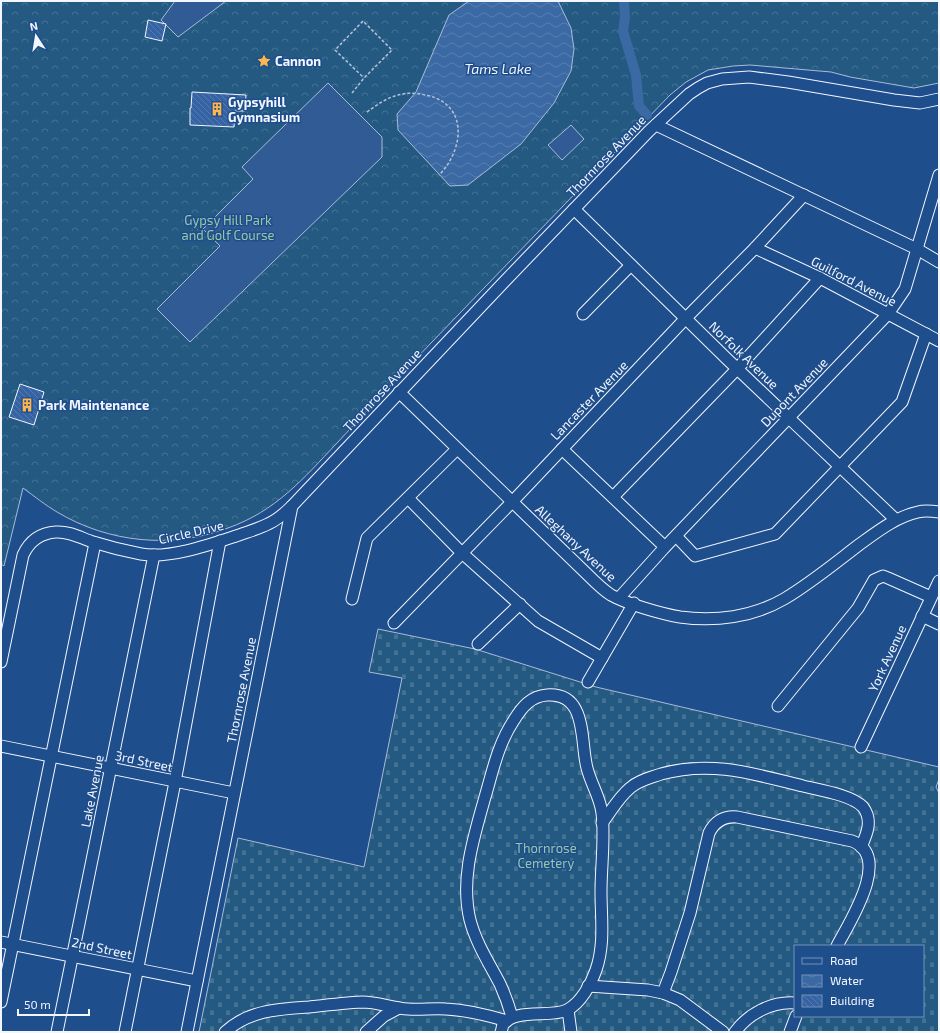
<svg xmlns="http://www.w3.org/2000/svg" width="940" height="1033" viewBox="0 0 940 1033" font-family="'Exo 2',sans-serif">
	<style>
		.forest { fill: url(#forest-crowns); stroke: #a8bbd7 }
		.cemetery { fill: url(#cemetery-stones); stroke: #a8bbd7; fill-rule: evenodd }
		.parking { fill: #305b95; stroke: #a8bbd7 }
		.water { fill: url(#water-waves); stroke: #a8bbd7 }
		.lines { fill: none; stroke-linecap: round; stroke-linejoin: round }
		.canal { stroke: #3b69a3; stroke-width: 10 }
		.building { fill: url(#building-back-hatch); stroke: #f2f6ff }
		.minor-casing { stroke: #f2f6ff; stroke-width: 13 }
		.path { stroke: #b3c4dc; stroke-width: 1.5; stroke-dasharray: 3 2; stroke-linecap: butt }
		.minor { stroke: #1f4e8c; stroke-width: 11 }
		.labels { text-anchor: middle; stroke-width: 3; stroke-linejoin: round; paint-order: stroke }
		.poi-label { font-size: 13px; font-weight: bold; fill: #f2f6ff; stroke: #1f4e8c; text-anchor: start }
		.street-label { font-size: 13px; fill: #f2f6ff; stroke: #1f4e8c }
		.park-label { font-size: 13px; fill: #97c8a6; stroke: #1f4e8c }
		.water-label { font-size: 14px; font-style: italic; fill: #f2f6ff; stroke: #1f4e8c }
	</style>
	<defs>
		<pattern id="forest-crowns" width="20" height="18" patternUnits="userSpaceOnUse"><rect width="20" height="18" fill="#245a82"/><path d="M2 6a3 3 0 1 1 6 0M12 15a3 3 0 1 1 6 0" fill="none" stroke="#447295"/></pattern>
		<pattern id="cemetery-stones" width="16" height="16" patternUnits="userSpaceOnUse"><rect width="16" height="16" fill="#245a82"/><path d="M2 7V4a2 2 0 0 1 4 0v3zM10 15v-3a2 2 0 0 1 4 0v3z" fill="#447295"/></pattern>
		<pattern id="water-waves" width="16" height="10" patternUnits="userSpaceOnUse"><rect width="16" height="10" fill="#3b69a3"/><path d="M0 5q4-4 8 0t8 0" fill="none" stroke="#587fb1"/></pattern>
		<pattern id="building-back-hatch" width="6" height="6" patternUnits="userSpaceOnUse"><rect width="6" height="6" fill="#3563a3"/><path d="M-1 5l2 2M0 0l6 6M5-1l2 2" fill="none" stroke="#537ab1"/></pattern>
	</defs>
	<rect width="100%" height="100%" fill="#1f4e8c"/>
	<path class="forest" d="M1 1H939V83L914 88 850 77 831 72 750 65 733 66 708 70 686 82 670 95C582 186 494 278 406 369 383 394 360 418 337 443 303 479 276 511 228 528 172 549 109 543 57 512 45 505 34 496 23 488L4 566 1 564Z"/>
	<path class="cemetery" d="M378 629 475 649 596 687 939 767V779L936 787 939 793V1032H199L238 838 364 867 402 678 369 672ZM795 946H923V1016H795Z"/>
	<g class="parking">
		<path d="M175 1H226L178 37 161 20Z"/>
		<path d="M328 83 382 137V157L190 342 157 309 220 246 203 229 253 179 242 167Z"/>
		<path d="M571 125 584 139 562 160 548 145Z"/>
	</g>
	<path class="water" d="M469 1H558L571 28 574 49 571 71 554 103 521 144 468 185 450 186 398 130 397 114 416 92 449 15Z"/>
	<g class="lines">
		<path class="canal" d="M624 1 625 18 623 31 636 75 639 106 647 115"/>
	</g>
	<g class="building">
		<path d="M148 20 166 24 162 41 145 37Z"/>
		<path d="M192 92 246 95 245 111H235L234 127 190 125V108H191Z"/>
		<path d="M20 384 44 392 34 425 9 417Z"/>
	</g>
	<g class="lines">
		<g class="minor-casing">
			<g id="minor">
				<path d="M656 125 917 249 939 262"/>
				<path d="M574 209 727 359 895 519"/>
				<path d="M755 248 820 278 939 341"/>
				<path d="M583 314 631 265"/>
				<path d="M399 392 588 575C595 582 603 590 611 595 627 604 662 614 680 617 715 622 753 617 784 599 811 583 835 563 860 544 878 531 896 517 918 512 925 510 932 511 939 512"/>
				<path d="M562 449 665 547"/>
				<path d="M613 497 737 369 820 278"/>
				<path d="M408 498 462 553 538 621 602 658"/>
				<path d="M676 536 695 556 775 534 902 402 926 334"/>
				<path d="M619 598 665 547 888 314 905 289 939 175"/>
				<path d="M352 599 367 538 457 449"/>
				<path d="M922 616 939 624"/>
				<path d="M394 623 512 502 686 318 755 248 804 195"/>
				<path d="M478 644 520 604"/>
				<path d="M1 662 23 555C29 542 40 533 56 532 69 531 81 538 93 542 109 547 125 551 141 554 169 559 209 545 236 536 247 532 258 529 268 524 277 520 285 513 292 506L505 281 649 131 689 94 698 88 707 83 722 79 749 77 788 82 894 100 920 103 939 99"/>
				<path d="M588 682 634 603"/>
				<path d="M778 706 858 608 874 580 883 576 888 578 931 597"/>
				<path d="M1 746 234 793"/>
				<path d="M861 747 939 581"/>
				<path d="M602 823C611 811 619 797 630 788 639 780 650 778 661 774 711 760 754 774 803 786 819 790 852 795 863 807 873 820 867 834 861 847"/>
				<path d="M1 942 197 981"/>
				<path d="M588 986 648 990 663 993 680 1000 723 1032"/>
				<path d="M663 993 671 972 690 913 709 833C715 821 725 816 737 817L852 841C893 856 849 923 837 946"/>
				<path d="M1 1002 95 543"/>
				<path d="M568 1010 571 1032"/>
				<path d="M57 1032 154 555"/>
				<path d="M125 1032 175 782 220 541"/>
				<path d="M187 1032 292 506"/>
				<path d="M225 1032C249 1010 279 1009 309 1007 327 1005 344 1003 362 1002 378 1002 392 1008 408 1009 421 1010 433 1008 446 1009 466 1010 487 1015 507 1021"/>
				<path d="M366 1032 384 1016 399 1008"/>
				<path d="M501 1032C502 1030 502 1027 503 1025 513 1008 551 1018 567 1010 581 1003 591 984 596 970 605 944 601 918 601 892 601 866 605 838 602 813 600 797 591 784 587 768 580 742 588 692 547 695 531 696 522 707 514 720 498 744 493 770 485 797 474 837 460 878 470 920 476 943 489 963 500 984 505 995 509 1006 512 1017"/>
				<path d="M735 1032C748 1014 772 1001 795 1003"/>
				<path d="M790 1032 796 1016"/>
			</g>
		</g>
		<g class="path">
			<path d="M352 93 364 78 392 50 363 21 335 50 364 78"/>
			<path d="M367 112C378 104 389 96 403 94 412 92 421 94 430 96 469 107 463 151 439 175"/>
		</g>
		<use href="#minor" class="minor"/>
	</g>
	<defs>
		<g id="sight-bare" transform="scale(1.08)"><path d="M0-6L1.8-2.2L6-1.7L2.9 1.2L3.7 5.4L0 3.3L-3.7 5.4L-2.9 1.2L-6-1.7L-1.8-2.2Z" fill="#ffb74d" stroke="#1f4e8c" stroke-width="2.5" paint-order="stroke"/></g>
		<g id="building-bare" transform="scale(1.08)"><path d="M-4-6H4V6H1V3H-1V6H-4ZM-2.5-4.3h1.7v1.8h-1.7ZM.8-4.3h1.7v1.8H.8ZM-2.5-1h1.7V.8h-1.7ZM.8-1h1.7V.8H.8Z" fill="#ffb74d" stroke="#1f4e8c" stroke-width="2.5" paint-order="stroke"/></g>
	</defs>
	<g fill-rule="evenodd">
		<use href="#sight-bare" x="264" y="61"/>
		<use href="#building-bare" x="217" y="109"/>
		<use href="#building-bare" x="27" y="405"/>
	</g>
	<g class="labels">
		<g class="poi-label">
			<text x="275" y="66">Cannon</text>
			<text x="228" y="107">Gypsyhill<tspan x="228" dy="15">Gymnasium</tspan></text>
			<text x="38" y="410">Park Maintenance</text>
		</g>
		<g class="street-label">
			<text transform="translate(606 156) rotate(-46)" y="5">Thornrose Avenue</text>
			<text transform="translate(854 281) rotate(27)" y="5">Guilford Avenue</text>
			<text transform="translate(744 355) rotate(44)" y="5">Norfolk Avenue</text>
			<text transform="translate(382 390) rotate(-47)" y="5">Thornrose Avenue</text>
			<text transform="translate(794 392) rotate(-46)" y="5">Dupont Avenue</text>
			<text transform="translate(589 400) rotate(-46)" y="5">Lancaster Avenue</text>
			<text transform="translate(191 532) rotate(-13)" y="5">Circle Drive</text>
			<text transform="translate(576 543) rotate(43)" y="5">Alleghany Avenue</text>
			<text transform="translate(887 658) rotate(-65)" y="5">York Avenue</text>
			<text transform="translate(241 690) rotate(-79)" y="5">Thornrose Avenue</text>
			<text transform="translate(144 761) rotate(12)" y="5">3rd Street</text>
			<text transform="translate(92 791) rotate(-79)" y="5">Lake Avenue</text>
			<text transform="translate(102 948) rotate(12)" y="5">2nd Street</text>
		</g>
		<g class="park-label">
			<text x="228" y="225">Gypsy Hill Park<tspan x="228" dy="15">and Golf Course</tspan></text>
			<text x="546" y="853">Thornrose<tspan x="546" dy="15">Cemetery</tspan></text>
		</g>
		<g class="water-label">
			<text x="498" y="74">Tams Lake</text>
		</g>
	</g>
	<rect width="940" height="1033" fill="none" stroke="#f2f6ff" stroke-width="4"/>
	<rect x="794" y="945" width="130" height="72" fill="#1f4e8c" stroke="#7391ba"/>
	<rect x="802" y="958" width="20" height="6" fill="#1f4e8c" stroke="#7391ba"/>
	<text x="830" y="965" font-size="12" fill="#f2f6ff">Road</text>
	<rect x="802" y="975" width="20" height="12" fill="url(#water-waves)" stroke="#7391ba"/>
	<text x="830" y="985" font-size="12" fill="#f2f6ff">Water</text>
	<rect x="802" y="995" width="20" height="12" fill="url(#building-back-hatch)" stroke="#7391ba"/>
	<text x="830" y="1005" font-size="12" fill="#f2f6ff">Building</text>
	<g transform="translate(36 36) rotate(348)" stroke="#1f4e8c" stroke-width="3" paint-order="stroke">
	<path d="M0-3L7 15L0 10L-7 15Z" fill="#f2f6ff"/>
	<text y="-6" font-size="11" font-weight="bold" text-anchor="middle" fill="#f2f6ff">N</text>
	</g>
	<path d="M18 1009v6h71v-6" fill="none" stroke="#f2f6ff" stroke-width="2"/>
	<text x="24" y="1009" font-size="12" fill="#f2f6ff" stroke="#1f4e8c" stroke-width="3" paint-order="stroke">50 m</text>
</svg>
